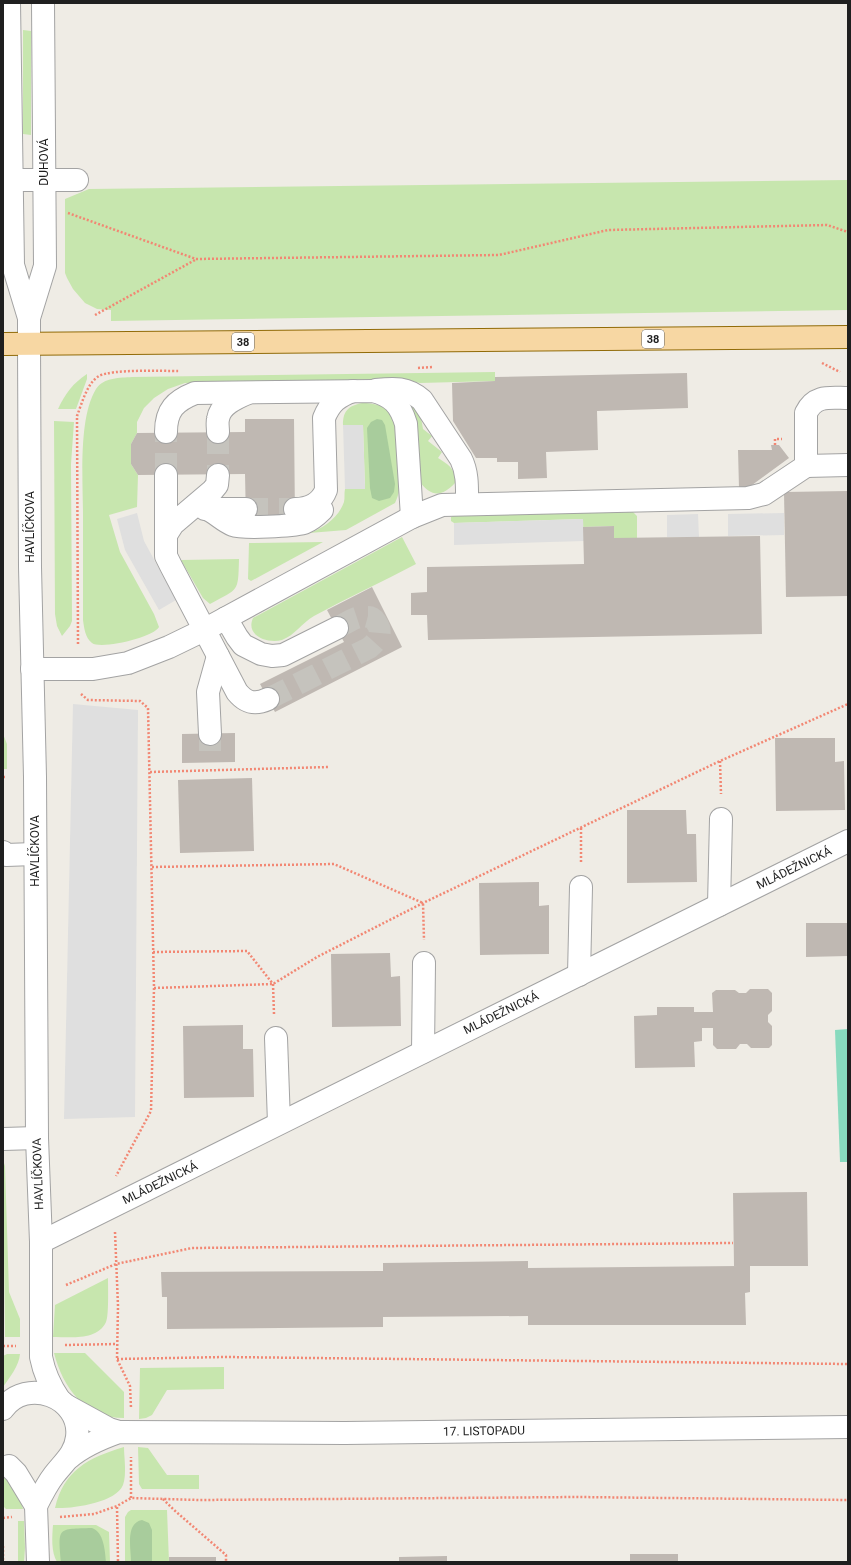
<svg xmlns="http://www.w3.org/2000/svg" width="851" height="1565" viewBox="0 0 851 1565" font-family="Roboto,sans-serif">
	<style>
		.grass { fill: #c7e6ae }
		.forest { fill: #a8cc9c }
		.pitch { fill: #88dabe }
		.parking { fill: #dfdfdf }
		.building { fill: #bfb8b2 }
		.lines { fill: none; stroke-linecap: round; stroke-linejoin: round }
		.minor-tunnel { stroke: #c5c3bd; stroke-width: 22; stroke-dasharray: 22 11; stroke-linecap: butt }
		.minor-casing { stroke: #a3a3a3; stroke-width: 24 }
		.major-casing { stroke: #916b08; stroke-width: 24 }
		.path { stroke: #f28773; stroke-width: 2.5; stroke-dasharray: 2 2; stroke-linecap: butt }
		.minor { stroke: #fff; stroke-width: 22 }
		.major { stroke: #f7d7a3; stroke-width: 22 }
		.labels { text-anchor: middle; stroke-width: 3; stroke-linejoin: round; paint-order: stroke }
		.shield { fill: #fff; stroke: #626262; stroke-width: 1 }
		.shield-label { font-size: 11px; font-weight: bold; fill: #1f1f1f }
		.street-label { font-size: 12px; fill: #1f1f1f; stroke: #fff }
	</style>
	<rect width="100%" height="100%" fill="#efece5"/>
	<g class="grass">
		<path d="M23 30 31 31V135L23 134Z"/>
		<path d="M848 180V310L111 321V310L97 309 85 303 73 289 67 278 65 273V199L89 189Z"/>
		<path d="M495 372V381L420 383 403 379 185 383 168 389 154 398 144 408 137 422V433L131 444V464L138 475 137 507 109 515 120 552 154 614 159 627C154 637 101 650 92 643 85 638 84 627 83 620 83 585 83 551 83 516 83 482 78 418 96 389 104 377 120 378 132 377Z"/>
		<path d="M87 374V379L76 409H58C65 394 73 383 87 374Z"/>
		<path d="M407 402 420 412 423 429 432 436 428 441 442 452 438 458C449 465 456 469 455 483 442 497 431 497 420 482L418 429 416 420Z"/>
		<path d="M362 403C373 403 385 405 391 415 397 424 401 478 399 488 399 494 397 498 395 503L346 530 309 533C323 529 339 517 344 502 345 498 344 493 345 489L365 488 363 425H343C343 411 348 406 362 403Z"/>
		<path d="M54 421 74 422 71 464 72 621 70 626 62 636 57 626 55 614Z"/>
		<path d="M632 511 637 516V538H614L613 526 583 527V519L454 523 451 521V517L455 515Z"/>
		<path d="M402 537 416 564C382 582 347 598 314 616 302 623 295 635 282 640 268 644 245 636 253 618Z"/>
		<path d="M323 542 251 581 248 579 249 543Z"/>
		<path d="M239 559C238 593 239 588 210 604L203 598 181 560Z"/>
		<path d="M3 734 7 744V769H3Z"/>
		<path d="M3 1160 5 1166 9 1292 20 1319V1337H5Z"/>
		<path d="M108 1278C108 1287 109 1316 106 1322 97 1341 70 1337 53 1337L55 1305Z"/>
		<path d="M54 1353H85L124 1392V1418C85 1418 63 1388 54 1353Z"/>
		<path d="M7 1354H20C19 1366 10 1377 3 1387V1356Z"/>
		<path d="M224 1367V1389L167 1390 152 1415 146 1418 139 1419 140 1368Z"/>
		<path d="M124 1447C124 1458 127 1474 123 1485 116 1503 71 1509 55 1508 64 1470 88 1458 124 1447Z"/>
		<path d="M138 1447 148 1448 167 1475H199V1489H142L139 1484Z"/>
		<path d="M3 1473 20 1499 23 1509H6L3 1506Z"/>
		<path d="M131 1510H167L169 1562H125V1517L128 1512Z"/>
		<path d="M18 1521H24L25 1548 24 1562H18Z"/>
		<path d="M53 1525H96L109 1532 110 1562H57C51 1552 52 1537 53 1525Z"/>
	</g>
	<g class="forest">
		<path d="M377 419 382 420 385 425 395 484 394 492 390 498 379 501 372 498 370 488 367 428 371 422Z"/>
		<path d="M142 1520 149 1523 152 1530V1562H131C131 1549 125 1523 142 1520Z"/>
		<path d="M92 1528C104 1532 105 1551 106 1562H61C58 1527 57 1529 92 1528Z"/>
	</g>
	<path class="pitch" d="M848 1029V1162H840L835 1030Z"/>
	<g class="parking">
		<path d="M343 425H363L365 489H345Z"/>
		<path d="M137 513 144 541 176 600 159 610 125 550 117 519Z"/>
		<path d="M784 513V535L728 536V514Z"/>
		<path d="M698 514 699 537H667V515Z"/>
		<path d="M583 519 584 541 454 545V523Z"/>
		<path d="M73 704 138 710 135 1117 64 1119Z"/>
	</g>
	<g class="building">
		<path d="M687 373 688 408 597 411 598 450 546 452 547 478 518 479V462H497V458H476L453 421 452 383 495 381V377Z"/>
		<path d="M245 419H294L295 520 246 521 245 474 138 475 131 464V444L137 433 245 432Z"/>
		<path d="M771 445H779L789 458 748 488H739L738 450H772Z"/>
		<path d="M848 491V596L786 597 784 492Z"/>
		<path d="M614 526V538L760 536 762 634 428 640 427 615H411V593L427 592V567L584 564 583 527Z"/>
		<path d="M372 587 402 647 275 712 260 684 344 642 327 610Z"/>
		<path d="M235 733V762L182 763V734Z"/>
		<path d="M775 738H835V762L844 761 845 810 776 811Z"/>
		<path d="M252 778 254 851 180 853 178 780Z"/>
		<path d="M627 810H686L687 834H696L697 882 627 883Z"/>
		<path d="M539 882V906L549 905V954L480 955 479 883Z"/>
		<path d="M806 923H848V956L806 957Z"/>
		<path d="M390 953 391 977 400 976 401 1026 332 1027 331 954Z"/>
		<path d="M750 989H768L772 993V1011L768 1015V1022L772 1026V1045L769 1048H751L747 1044H740L736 1049H717L713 1045V1028H702V1041L694 1042 695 1067 635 1068 634 1016 657 1015V1007H694V1012H713L712 993 716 990H735L739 993H746Z"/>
		<path d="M243 1025V1049H253L254 1097 184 1098 183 1026Z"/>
		<path d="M807 1192 808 1266H750V1292L745 1293 746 1325H528V1316L383 1317V1327L167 1329V1297H162L161 1272 383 1271V1263L528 1261V1268L739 1266H734L733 1193Z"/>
		<rect x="630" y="1554" width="48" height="8"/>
		<path d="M447 1556V1562H399V1557Z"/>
		<rect x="169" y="1557" width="47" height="5"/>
	</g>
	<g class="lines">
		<g class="minor-tunnel">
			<path d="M218 432V475"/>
			<path d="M166 475V432"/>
			<path d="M246 509H295"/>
			<path d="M268 699 369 648C378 641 384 633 376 622 374 619 372 617 368 617 358 614 345 624 337 628"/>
			<path d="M210 751V734"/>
		</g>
		<g class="minor-casing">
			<g id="minor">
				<path d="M9 3 13 265 29 318"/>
				<path d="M43 3 45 266 29 318V344L30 567 35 777 37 1138 41 1242V1357C44 1372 50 1386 59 1399"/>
				<path d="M11 180H77"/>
				<path d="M376 390C394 388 407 387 422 400L461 459C468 473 467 488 467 504"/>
				<path d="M166 432C166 410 175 401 195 393L373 391C392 396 400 404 406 424L412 517"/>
				<path d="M218 432C218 428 217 423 218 419 220 405 236 398 248 393"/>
				<path d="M806 466 848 465"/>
				<path d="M166 475V556L171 566 237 692C246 703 255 705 268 699"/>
				<path d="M205 509H246"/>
				<path d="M207 509C216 513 223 521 233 525 243 529 293 526 304 523 311 520 317 515 322 510"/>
				<path d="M295 509C309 509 321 503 326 490L324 418C330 403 338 396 353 391"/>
				<path d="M166 535 173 524 212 491 217 485 218 475"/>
				<path d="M226 618 237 637 243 645 261 654 272 656 283 655 337 628"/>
				<path d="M32 669H93L128 663 169 647 204 630 412 517 442 505 748 498 764 494 806 466V413C815 394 831 398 848 398"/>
				<path d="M210 734 208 692 218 656"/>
				<path d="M3 852 6 855 34 854"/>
				<path d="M719 905 721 819"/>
				<path d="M579 975 581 887"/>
				<path d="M276 1038 279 1123"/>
				<path d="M423 1052 424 963"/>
				<path d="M3 1139 37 1138"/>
				<path d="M41 1242 848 841"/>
				<path d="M67 1406 109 1429 119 1432"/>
				<path d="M3 1409C26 1376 82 1397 77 1437 75 1454 64 1462 54 1475 47 1484 41 1496 36 1506"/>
				<path d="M69 1458C83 1446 102 1438 119 1432L345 1433 848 1427"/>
				<path d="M9 1466 16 1473 36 1506 38 1562"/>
			</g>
		</g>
		<g class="major-casing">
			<path id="major" d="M3 344 848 337"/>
		</g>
		<g class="path">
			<path d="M68 213 196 259 499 255 608 230 827 225 848 232"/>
			<path d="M95 315 195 260"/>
			<path d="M822 363 840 372"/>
			<path d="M418 368 433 367"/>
			<path d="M775 445V439H782"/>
			<path d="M78 644 77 416C82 403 87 383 99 376 112 369 162 371 179 371"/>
			<path d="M81 694 88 700 140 701 148 708 154 988 151 1111 116 1176"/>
			<path d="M720 761 721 794"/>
			<path d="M150 772 329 767"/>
			<path d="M3 777H7"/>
			<path d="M581 862V827"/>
			<path d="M152 867 334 864 423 903 424 940"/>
			<path d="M153 952 247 951 273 984 274 1014"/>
			<path d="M154 988 273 984 317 957 423 903 720 761 848 704"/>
			<path d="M115 1232 118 1306 117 1359 130 1386 131 1408"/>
			<path d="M66 1285 116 1264 192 1248 733 1243"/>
			<path d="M65 1345 117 1344"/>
			<path d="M3 1346H16"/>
			<path d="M117 1359 224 1357 848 1364"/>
			<path d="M131 1498V1457"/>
			<path d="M163 1499 174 1510 226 1555V1562"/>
			<path d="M117 1507 118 1562"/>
			<path d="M60 1517 94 1514 117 1506 131 1498 199 1500 578 1497 848 1500"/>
			<path d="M3 1518 12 1517"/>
			<path d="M3 1546V1562"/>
		</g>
		<use href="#minor" class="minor"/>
		<use href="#major" class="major"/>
	</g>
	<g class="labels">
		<g class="shield">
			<rect x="642" y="330" width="22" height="18" rx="3"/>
			<rect x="232" y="333" width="22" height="18" rx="3"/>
		</g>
		<g class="shield-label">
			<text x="653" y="343">38</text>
			<text x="243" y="346">38</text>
		</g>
		<g class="street-label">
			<text transform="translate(44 162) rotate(-90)" y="4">DUHOVÁ</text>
			<text transform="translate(30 527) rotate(-90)" y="4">HAVLÍČKOVA</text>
			<text transform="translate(35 851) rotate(-90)" y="4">HAVLÍČKOVA</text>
			<text transform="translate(794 868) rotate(-26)" y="4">MLÁDEŽNICKÁ</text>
			<text transform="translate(501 1013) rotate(-26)" y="4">MLÁDEŽNICKÁ</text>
			<text transform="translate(38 1174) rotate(-92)" y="4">HAVLÍČKOVA</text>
			<text transform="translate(160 1183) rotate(-26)" y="4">MLÁDEŽNICKÁ</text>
			<text transform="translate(484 1431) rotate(-1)" y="4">17. LISTOPADU</text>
		</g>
	</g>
	<rect width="851" height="1565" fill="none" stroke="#1f1f1f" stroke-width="8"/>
</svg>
